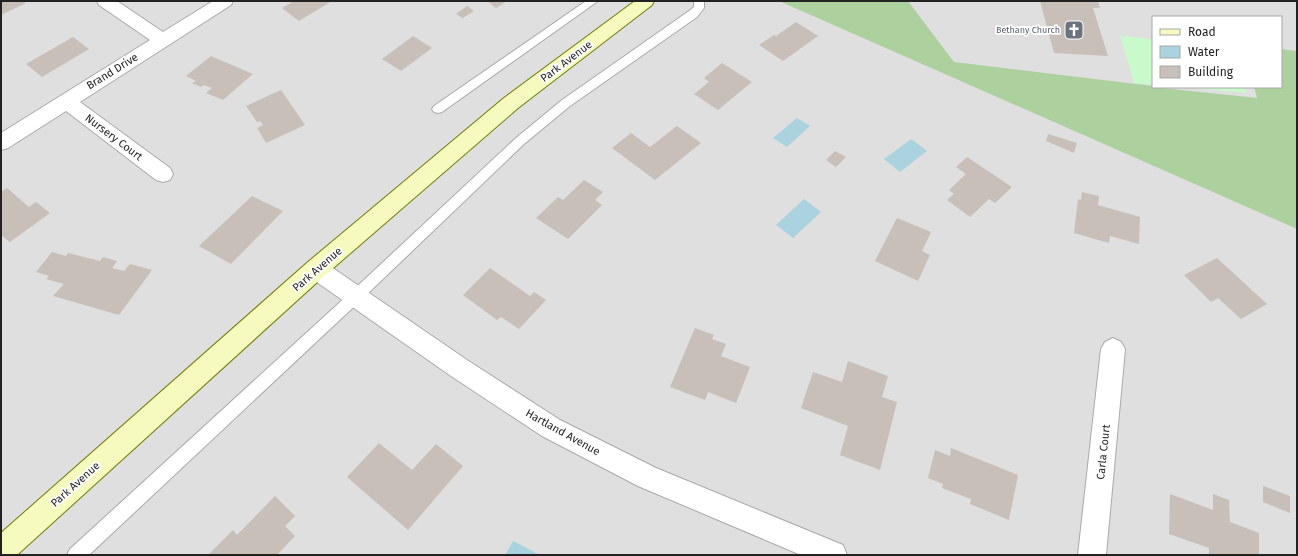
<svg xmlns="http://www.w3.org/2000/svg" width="1298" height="556" viewBox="0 0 1298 556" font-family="'Fira Sans',sans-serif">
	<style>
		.residential { fill: #e0dfdf; fill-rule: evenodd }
		.forest { fill: #add19e }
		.park { fill: #c8facc }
		.water { fill: #aad3df }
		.building { fill: #c7bfb8 }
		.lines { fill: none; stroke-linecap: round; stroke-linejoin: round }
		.lane-casing { stroke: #a9a9a9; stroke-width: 2 }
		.street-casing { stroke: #a9a9a9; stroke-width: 2 }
		.secondary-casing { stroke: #707d05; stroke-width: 2 }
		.lane { fill: #fff; fill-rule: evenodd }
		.street { fill: #fff; fill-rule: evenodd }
		.secondary { fill: #f7fabf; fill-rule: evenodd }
		.labels { text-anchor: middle; stroke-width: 3.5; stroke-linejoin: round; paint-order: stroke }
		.far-worship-label { font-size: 9px; fill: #5b616d; stroke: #fff; text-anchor: end }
		.street-label { font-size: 11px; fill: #222; stroke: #fff }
	</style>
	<rect width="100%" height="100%" fill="#f2efe9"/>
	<path class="residential" d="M1 1H1297V555H1ZM1153 17H1281V87H1153Z"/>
	<path class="forest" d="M779 1H908L954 62 1153 86V87L1257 98 1254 87H1281V49L1297 51V229Z"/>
	<g class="park">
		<path d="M1120 36 1153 39V85L1134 83Z"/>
		<path d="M1181 87H1244L1247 93Z"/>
	</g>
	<g class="water">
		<path d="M797 118 810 126 787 147 773 138Z"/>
		<path d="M911 139 927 151 900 172 884 159Z"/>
		<path d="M804 199 821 212 793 238 776 225Z"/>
		<path d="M513 541 540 555H505Z"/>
	</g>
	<g class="building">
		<path d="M1 1H23L26 3 1 15Z"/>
		<path d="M294 1H332L299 21 282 8Z"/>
		<path d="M487 1H507L496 8Z"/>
		<path d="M1040 1 1098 2 1100 8H1093L1108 56 1054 53Z"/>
		<path d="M467 6 474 11 463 18 456 14Z"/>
		<path d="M796 22 818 36 783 61 759 45 774 35 776 36Z"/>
		<path d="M413 36 432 48 401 71 382 59Z"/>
		<path d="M73 37 89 49 42 77 26 64Z"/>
		<path d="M211 56 253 74 223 100 206 93 212 88 204 85 201 87 192 83 196 81 186 76Z"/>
		<path d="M722 63 752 82 718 110 694 94 709 82 704 78Z"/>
		<path d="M281 90 305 125 266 143 257 128 263 125 260 121 257 122 246 106Z"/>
		<path d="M677 126 701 143 655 180 612 148 631 133 650 147Z"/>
		<path d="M1048 134 1077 143 1074 153 1046 141Z"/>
		<path d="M835 151 846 157 836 167 826 160Z"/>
		<path d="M967 157 1012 187 995 203 989 199 970 217 947 200 954 194 949 190 966 174 956 167Z"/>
		<path d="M584 180 603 192 595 200 602 205 568 239 536 218 558 197 563 200Z"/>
		<path d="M7 188 29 207 36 202 50 213 10 242 1 235V192Z"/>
		<path d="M1082 192 1099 196 1098 205 1140 217 1139 244 1110 236 1109 243 1074 233 1078 199 1081 200Z"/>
		<path d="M252 196 283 211 231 264 199 246Z"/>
		<path d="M897 218 931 232 922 251 930 255 918 281 875 261Z"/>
		<path d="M52 252 66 256 68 253 100 261 103 257 117 261 112 268 124 271 130 264 152 270 119 315 53 296 64 284 46 279 49 276 36 272Z"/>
		<path d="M1217 258 1267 304 1241 319 1218 298 1211 302 1184 275Z"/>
		<path d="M490 268 530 296 534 292 546 300 519 329 501 317 497 320 463 295Z"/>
		<path d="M695 328 714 335 712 339 726 344 721 356 750 367 736 403 708 392 705 400 670 387Z"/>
		<path d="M848 361 888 376 882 397 897 402 880 470 840 455 848 426 801 408 813 372 842 382Z"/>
		<path d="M379 443 412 470 436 444 463 466 408 530 347 477Z"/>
		<path d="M951 448 1018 475 1009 520 970 504 971 499 942 488 943 484 928 478 935 450 950 456Z"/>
		<path d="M1263 486 1290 496V513L1263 502Z"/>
		<path d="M1170 494 1213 510V494L1229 500 1230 522 1259 533V555H1209V548L1169 534Z"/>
		<path d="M275 496 295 516 285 526 295 536 277 555H208L233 530 237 535Z"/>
	</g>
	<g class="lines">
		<g class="lane-casing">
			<g id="lane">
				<path d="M586 1H598L442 112 438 113 434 112 432 109 434 106Z"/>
				<path d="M694 1H704V8L697 17 570 106 524 144 360 301 89 555H67L70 549 350 293 516 138 562 100 689 11 694 7Z"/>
			</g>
		</g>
		<g class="street-casing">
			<g id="street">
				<path d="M97 1H117L163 32 213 1H233L231 5 80 102 170 168 173 174 170 180 163 182 156 180 66 111 8 148 1 150V133L150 40 99 5Z"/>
				<path d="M316 260 324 262 467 360 560 420 656 468 843 545 847 555H801L638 486 542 436 451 376 308 276 305 269 308 262Z"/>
				<path d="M1113 338 1121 342 1125 349 1106 555H1078L1101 349 1105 342Z"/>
			</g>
		</g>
		<g class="secondary-casing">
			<path id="secondary" d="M635 1H654L652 5 518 108 324 276 17 555H1V533L308 262 504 98Z"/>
		</g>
		<use href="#lane" class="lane"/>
		<use href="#street" class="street"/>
		<use href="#secondary" class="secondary"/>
	</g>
	<defs>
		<g id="church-square" transform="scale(1)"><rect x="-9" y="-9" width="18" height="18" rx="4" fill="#6b7280" stroke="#fff"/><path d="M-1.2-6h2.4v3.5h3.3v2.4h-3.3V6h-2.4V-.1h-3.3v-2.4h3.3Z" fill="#fff"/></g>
	</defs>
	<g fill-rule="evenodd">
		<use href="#church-square" x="1074" y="30"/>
	</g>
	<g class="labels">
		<g class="far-worship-label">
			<text x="1060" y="33">Bethany Church</text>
		</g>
		<g class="street-label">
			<text transform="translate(566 61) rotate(-37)" y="4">Park Avenue</text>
			<text transform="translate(112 71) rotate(-32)" y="4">Brand Drive</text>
			<text transform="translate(114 137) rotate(37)" y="4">Nursery Court</text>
			<text transform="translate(317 269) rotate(-41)" y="4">Park Avenue</text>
			<text transform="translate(563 432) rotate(29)" y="4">Hartland Avenue</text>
			<text transform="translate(1103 452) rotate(-84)" y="4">Carla Court</text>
			<text transform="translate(75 484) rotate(-42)" y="4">Park Avenue</text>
		</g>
	</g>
	<rect width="1298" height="556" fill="none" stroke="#222222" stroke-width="4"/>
	<rect x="1152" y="16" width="130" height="72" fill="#ffffff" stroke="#a7a7a7"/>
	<rect x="1160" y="29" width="20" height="6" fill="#f7fabf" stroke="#a7a7a7"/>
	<text x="1188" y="36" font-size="12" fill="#222222">Road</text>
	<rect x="1160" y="46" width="20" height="12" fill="#aad3df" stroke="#a7a7a7"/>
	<text x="1188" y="56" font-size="12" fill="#222222">Water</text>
	<rect x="1160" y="66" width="20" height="12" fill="#c7bfb8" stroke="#a7a7a7"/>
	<text x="1188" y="76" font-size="12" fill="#222222">Building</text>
</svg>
